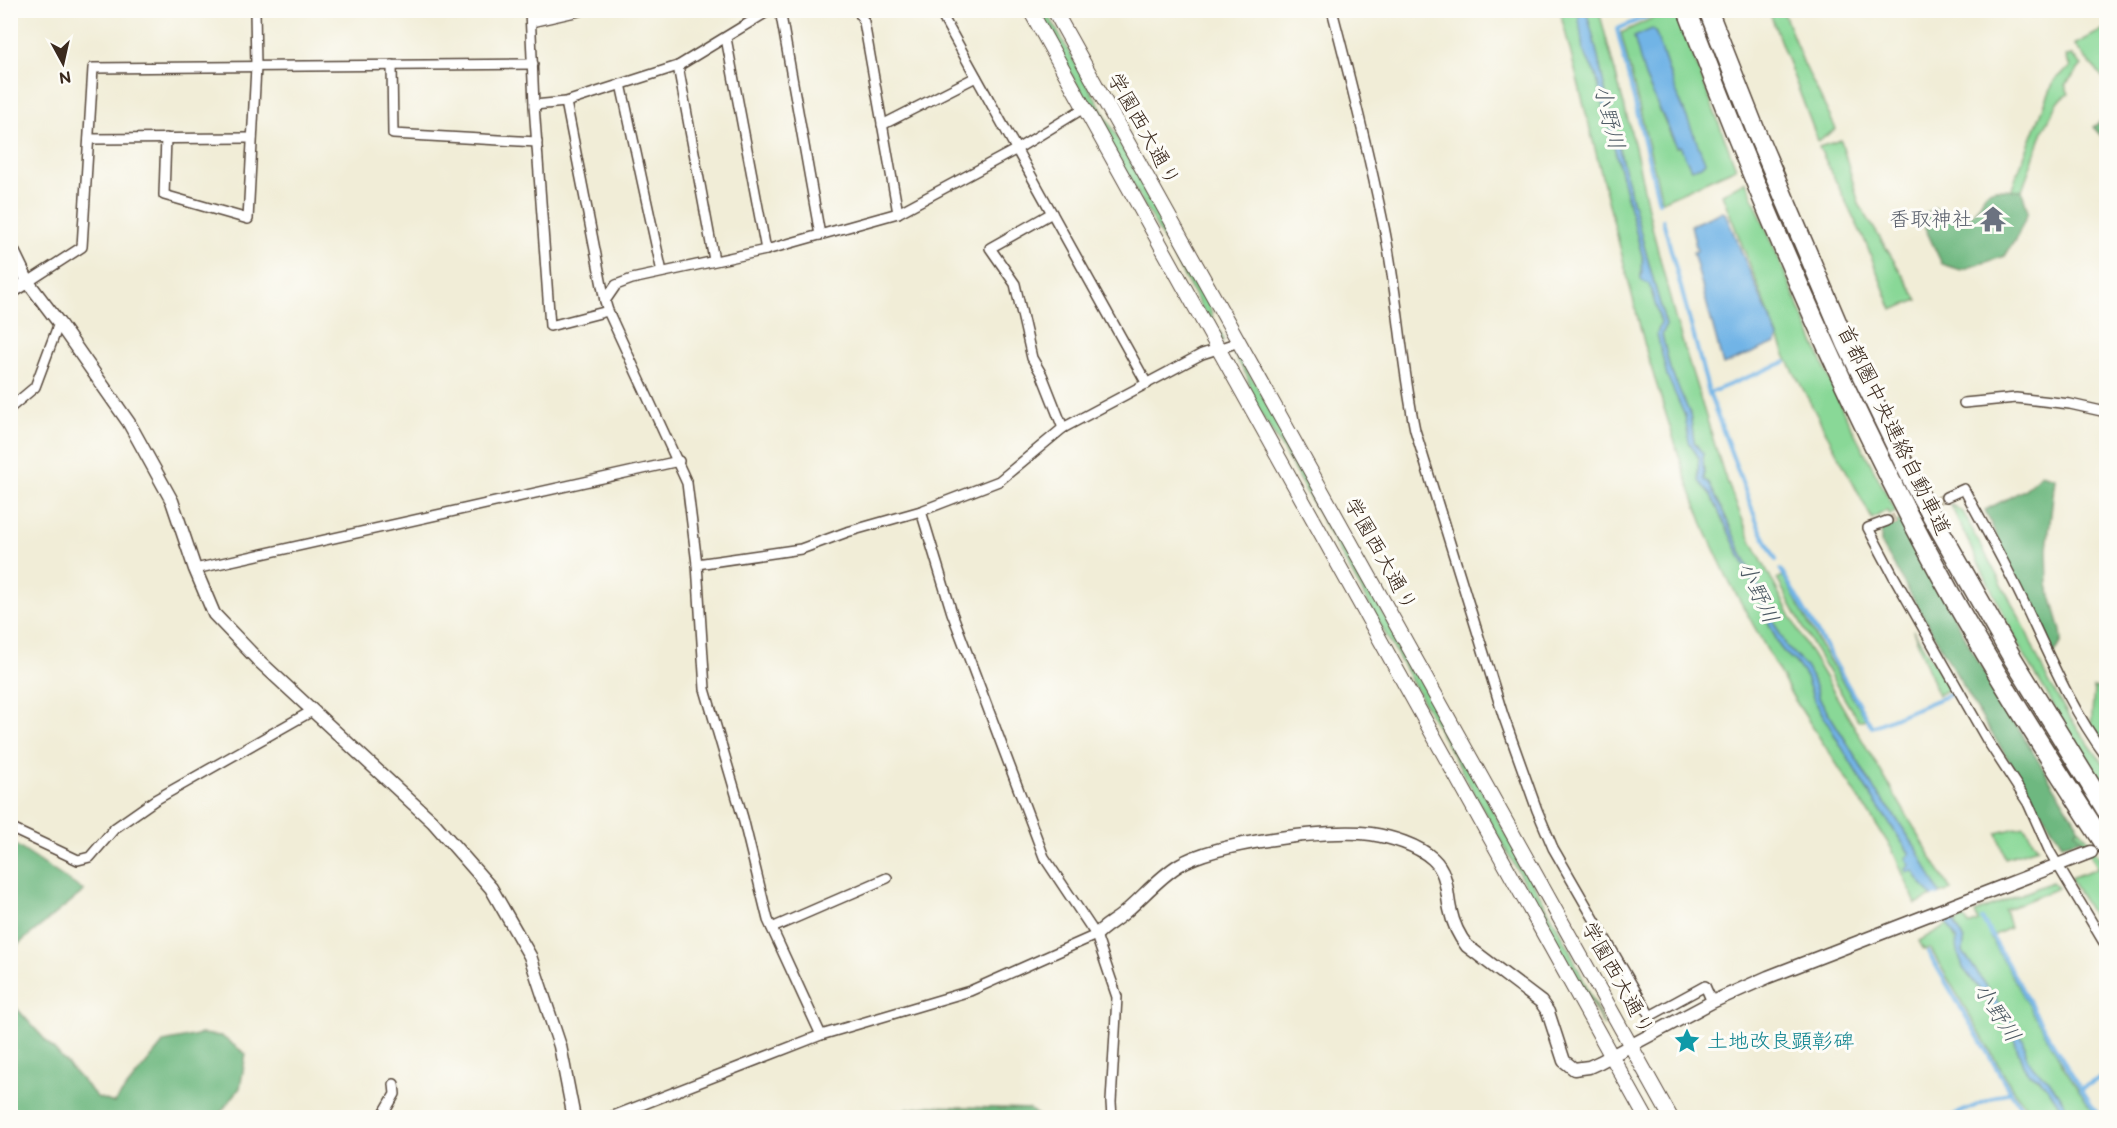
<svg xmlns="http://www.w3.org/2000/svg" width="2117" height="1128" viewBox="0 0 2117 1128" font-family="'Balsamiq Sans','Klee One',sans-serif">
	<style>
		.green { fill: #89d897; stroke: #62815a; stroke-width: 1.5; fill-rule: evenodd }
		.forest { fill: #6eb880; stroke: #54714f; stroke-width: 1.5 }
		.water { fill: #71b4e6; stroke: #566f82; stroke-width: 1.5 }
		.pier { fill: #f1edd7 }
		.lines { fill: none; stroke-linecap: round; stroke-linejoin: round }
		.stream { stroke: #71b4e6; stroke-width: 4 }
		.minor-tunnel { stroke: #cdc6b2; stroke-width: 9; stroke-dasharray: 9 4.5; stroke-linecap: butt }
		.minor-casing { stroke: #56473a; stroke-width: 12 }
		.tertiary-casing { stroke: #56473a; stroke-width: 15 }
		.secondary-casing { stroke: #56473a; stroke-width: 16 }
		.motorway-casing { stroke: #56473a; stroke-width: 21 }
		.minor { stroke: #fff; stroke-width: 9 }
		.tertiary { stroke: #fff; stroke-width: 12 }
		.secondary { stroke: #fff; stroke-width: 14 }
		.motorway { stroke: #fff; stroke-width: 18 }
		.labels { text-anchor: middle; stroke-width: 6; stroke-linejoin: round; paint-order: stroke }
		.street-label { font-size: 21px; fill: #3b2a1e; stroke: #fdfcf7 }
		.worship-label { font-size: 21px; fill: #5b616d; stroke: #fdfcf7; text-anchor: end }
		.culture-label { font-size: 21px; fill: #0d838f; stroke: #fdfcf7; text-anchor: start }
		.water-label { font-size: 22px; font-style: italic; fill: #4e5a64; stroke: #fdfcf7 }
	</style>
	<rect width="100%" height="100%" fill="#fdfcf7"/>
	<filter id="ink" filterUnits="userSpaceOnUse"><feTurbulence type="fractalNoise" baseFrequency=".0167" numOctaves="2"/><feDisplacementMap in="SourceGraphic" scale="12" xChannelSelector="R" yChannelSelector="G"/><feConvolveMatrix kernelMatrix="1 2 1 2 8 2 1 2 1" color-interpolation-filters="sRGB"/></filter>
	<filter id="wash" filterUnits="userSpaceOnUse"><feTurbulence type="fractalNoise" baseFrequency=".008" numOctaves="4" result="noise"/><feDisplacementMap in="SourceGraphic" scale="24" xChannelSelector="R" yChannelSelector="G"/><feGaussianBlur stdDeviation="1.35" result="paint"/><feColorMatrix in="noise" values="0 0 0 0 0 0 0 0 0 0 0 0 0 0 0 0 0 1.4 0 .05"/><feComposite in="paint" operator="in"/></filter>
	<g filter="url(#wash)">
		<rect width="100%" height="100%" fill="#f1edd7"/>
		<g class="green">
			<path d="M1036 11H1046L1208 298 1213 321 1224 339 1223 341H1220Z"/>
			<path d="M1560 11H1578L1580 13 1583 50 1596 75 1643 259 1641 278 1642 281 1649 283 1661 323 1657 334 1688 425 1689 442 1699 458 1698 473 1699 481 1711 495 1760 598 1766 618 1780 647 1784 652 1796 663 1806 677 1814 700 1864 785 1910 854V865L1907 872 1914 871C1917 880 1926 887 1932 896L1916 904 1892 849 1793 697 1728 579 1706 532 1686 478 1647 354Z"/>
			<path d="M1586 11H1599L1635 147 1652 227 1675 318 1724 474 1750 538 1803 640 1951 890 1939 894 1918 851 1892 812 1875 791 1849 746 1819 698 1812 678 1806 668 1787 647 1771 617 1766 600 1749 569 1721 507 1709 484 1704 480 1703 454 1694 442 1690 414 1670 369 1662 335 1666 325C1645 253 1627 181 1609 108 1601 75 1596 42 1586 11Z"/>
			<path d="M1650 11H1676L1736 168 1662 201 1621 33 1653 18ZM1655 31 1672 81 1691 169 1680 145 1676 147 1645 77Z"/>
			<path d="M1769 11H1783L1804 64 1836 129 1818 141Z"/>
			<path d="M2106 28V81L2074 45Z"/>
			<path d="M2071 55 2082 65 2065 85 2069 94 2058 102 2043 131 2022 190H2011L2054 81 2070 67 2066 56Z"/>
			<path d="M1841 140 1859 204 1918 300 1892 310 1865 241 1819 147Z"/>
			<path d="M1746 181 1843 411 1896 512 1889 515 1887 510 1872 519 1786 357 1722 194Z"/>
			<path d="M1235 352H1238L1567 944 1604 1026 1279 443 1253 402 1247 376 1234 354Z"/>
			<path d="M1950 504 1963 512 2023 624 2046 677 2068 715 2106 768V787L2069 731 2021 650Z"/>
			<path d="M1783 576 1821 647 1866 719 1858 721 1818 655 1777 579Z"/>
			<path d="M1913 630 1950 688 1938 695Z"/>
			<path d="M2094 688 2106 691V746L2091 728Z"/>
			<path d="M2024 826 2038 848 2005 858 1997 833Z"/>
			<path d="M2079 827 2106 867V938L2070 878 2098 868 2082 840 2074 831Z"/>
			<path d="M2052 882 2058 888 2005 910 2010 928 1990 937 2064 1067 2097 1117H2073L2049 1080 2035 1069 2027 1059 2024 1041 2019 1033 1963 952 1964 941 1955 922 1964 918 1969 925 1978 921 1975 913Z"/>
			<path d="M2071 903 2093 930 2106 954V970L2094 943Z"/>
			<path d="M1948 924 1957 941 1963 968 2011 1030 2023 1065 2047 1087 2067 1117H2033L2013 1090 1930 948 1924 950 1919 941Z"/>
		</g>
		<g class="forest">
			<path d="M2106 117V141L2093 127Z"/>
			<path d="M1996 189 2022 190 2028 212 2018 235 2005 256 1961 270 1942 264 1920 217 1935 208 1947 218 1965 222C1968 218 1972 215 1976 210 1983 201 1982 191 1996 189Z"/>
			<path d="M2041 474 2055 478 2047 549 2048 585 2061 631 2062 641 2054 655 2015 578 1985 510 2024 490Z"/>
			<path d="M1902 520 1988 679 2079 827 2075 831 2082 839 2062 844 1982 718 1881 543V534L1883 528Z"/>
			<path d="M11 842 84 891 11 950Z"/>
			<path d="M10 1001 97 1097 114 1103 164 1042 202 1034 221 1036 246 1054 240 1088 217 1117H11Z"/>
			<path d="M930 1106 1029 1109 1040 1117H853Z"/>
		</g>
		<g class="water">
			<path d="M1578 11H1586C1596 42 1601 75 1609 108 1627 181 1645 253 1666 325L1662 335 1670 369 1690 414 1694 442 1703 454 1704 480 1709 484 1721 507 1749 569 1766 600 1771 617 1787 647 1806 667 1812 678 1819 698 1849 746 1875 791 1892 812 1918 851 1964 941 1963 952 2019 1033 2024 1041 2027 1059 2035 1069 2049 1080 2073 1117H2067L2047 1087 2039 1078 2029 1074 2023 1065 2011 1030 1963 968C1962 957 1954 954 1957 940 1948 925 1940 909 1930 894 1925 886 1917 880 1914 871L1907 872 1906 869 1910 865 1906 858 1910 854 1864 785 1814 700 1806 677 1796 663 1784 652 1780 647 1766 617 1760 598 1711 495 1699 481 1698 473 1699 458 1689 442 1685 416 1667 376 1657 334 1661 323 1649 284 1642 281 1641 278 1643 259 1596 75 1583 50Z"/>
			<path d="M1652 29 1655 31 1672 81 1705 162 1701 166 1691 169 1680 146 1677 147 1645 77 1634 37Z"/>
			<path d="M1721 212 1725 213 1778 338 1776 343 1723 365 1693 252 1697 251 1691 225Z"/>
		</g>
		<path class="pier" d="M1943 894 1955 917 1943 921 1930 899Z"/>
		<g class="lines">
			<g class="stream">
				<path d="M1648 16 1617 29 1659 202"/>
				<path d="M1663 220 1709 393 1758 525 1776 560"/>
				<path d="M1709 393 1785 362"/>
				<path d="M1781 570 1872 727 1951 694"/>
				<path d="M1982 919 2053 1044 2100 1118"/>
				<path d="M1928 952 2010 1091 2028 1118"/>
				<path d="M2081 1089 2106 1074"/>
				<path d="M1947 1118 2010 1091"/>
			</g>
		</g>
	</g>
	<g filter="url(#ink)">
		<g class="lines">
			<path class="minor-tunnel" d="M1887 521 1946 497"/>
			<g class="minor-casing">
				<g id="minor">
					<path d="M530 10 534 105 550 326 608 311"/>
					<path d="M780 10 820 235"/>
					<path d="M858 10 864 22 898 213"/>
					<path d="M939 10 1147 384"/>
					<path d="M1332 10C1351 82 1369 155 1384 227 1398 295 1401 363 1415 430L1503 715 1537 810 1553 848 1650 1016 1705 986 1712 1002"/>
					<path d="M531 22 584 10"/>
					<path d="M726 38 766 250"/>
					<path d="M392 65 393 134 537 142"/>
					<path d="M678 66 714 260"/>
					<path d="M621 84 662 272"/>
					<path d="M566 102 605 301"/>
					<path d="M534 105 566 102 678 66 770 10"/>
					<path d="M882 125 976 77"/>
					<path d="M166 138 164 195 248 219 256 67 255 10"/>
					<path d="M89 139 252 138"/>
					<path d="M1052 213 990 248 1015 284 1032 358 1042 375 1063 428"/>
					<path d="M28 282 82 247 93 68 533 64"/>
					<path d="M1964 403 2016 398 2070 404 2106 412"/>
					<path d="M10 408 35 387 59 323"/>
					<path d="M1946 497 1964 489C1984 527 2006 564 2024 603 2049 656 2071 709 2106 756"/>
					<path d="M921 511 952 613 1044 857 1096 935 1117 997 1111 1102 1112 1118"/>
					<path d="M1887 521 1868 528 1893 575 1987 740 2028 803 2050 852 2106 946"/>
					<path d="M697 564 801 549 847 532 921 511 999 481 1063 428 1202 354 1239 342"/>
					<path d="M195 569 679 461"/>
					<path d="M10 828 78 860 90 857 115 828 155 800 312 711"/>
					<path d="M772 928 887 878"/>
					<path d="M821 1035 768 920 743 818 705 689 697 564 687 483 608 311 605 301 616 285 632 279 766 250 898 213 1017 149 1084 108"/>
					<path d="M381 1118 395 1094 394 1084"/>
					<path d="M608 1118 821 1035 970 991 1096 935"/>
				</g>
			</g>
			<g class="tertiary-casing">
				<g id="tertiary">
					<path d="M10 245 28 282 59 323 129 423 172 501 195 569 214 614 258 660 433 822 491 888 530 956 560 1046 574 1118"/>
					<path d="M10 293 28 282"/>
					<path d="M1096 935C1104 926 1115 921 1124 913 1143 897 1158 878 1179 865 1215 843 1329 828 1371 834 1391 837 1418 845 1433 859 1448 873 1446 891 1450 909 1453 923 1458 935 1467 946L1541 1002 1548 1012 1564 1061 1574 1069 1589 1067 1600 1062 1712 1002 1768 977 2091 852"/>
				</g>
			</g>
			<g class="secondary-casing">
				<g id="secondary">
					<path d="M1030 10 1646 1118"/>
					<path d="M1054 10 1671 1118"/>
				</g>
			</g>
			<g class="motorway-casing">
				<g id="motorway">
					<path d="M1687 10C1763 210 1849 411 1953 598 2001 683 2053 765 2106 846"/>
					<path d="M1708 10 1757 134 1846 343 1916 488 2013 659 2106 810"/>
				</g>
			</g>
			<use href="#minor" class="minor"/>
			<use href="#tertiary" class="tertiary"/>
			<use href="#secondary" class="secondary"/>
			<use href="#motorway" class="motorway"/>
		</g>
	</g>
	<defs>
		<g id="temple-bare" transform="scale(2.07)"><path d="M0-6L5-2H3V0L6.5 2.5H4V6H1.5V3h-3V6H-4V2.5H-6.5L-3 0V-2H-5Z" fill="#6b7280" stroke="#fdfcf7" stroke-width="2.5" paint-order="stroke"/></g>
		<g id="sight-bare" transform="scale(2.07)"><path d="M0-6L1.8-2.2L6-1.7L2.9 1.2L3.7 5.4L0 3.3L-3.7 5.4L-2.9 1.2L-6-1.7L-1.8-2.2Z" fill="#0f9aa8" stroke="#fdfcf7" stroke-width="2.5" paint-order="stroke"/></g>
	</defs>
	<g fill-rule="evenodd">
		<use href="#temple-bare" x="1993" y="219"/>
		<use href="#sight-bare" x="1687" y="1041"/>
	</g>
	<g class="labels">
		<g class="street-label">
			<text transform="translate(1144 129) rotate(61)" y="7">学園西大通り</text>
			<text transform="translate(1894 430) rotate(64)" y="7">首都圏中央連絡自動車道</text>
			<text transform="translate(1381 554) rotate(61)" y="7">学園西大通り</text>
			<text transform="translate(1618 978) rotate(61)" y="7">学園西大通り</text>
		</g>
		<g class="worship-label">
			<text x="1973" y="226">香取神社</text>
		</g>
		<g class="culture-label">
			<text x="1707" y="1048">土地改良顕彰碑</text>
		</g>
		<g class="water-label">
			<text transform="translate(1610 117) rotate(76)" y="8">小野川</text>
			<text transform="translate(1759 592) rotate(65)" y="8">小野川</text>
			<text transform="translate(1998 1012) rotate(57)" y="8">小野川</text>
		</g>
	</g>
	<rect width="2117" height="1128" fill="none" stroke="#fdfcf7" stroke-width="36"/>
	<g transform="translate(63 63) rotate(172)" stroke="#fdfcf7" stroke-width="4.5" paint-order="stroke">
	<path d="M0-4.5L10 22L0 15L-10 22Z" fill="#3b2a1e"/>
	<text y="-9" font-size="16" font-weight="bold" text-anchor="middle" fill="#3b2a1e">N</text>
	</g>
</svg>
